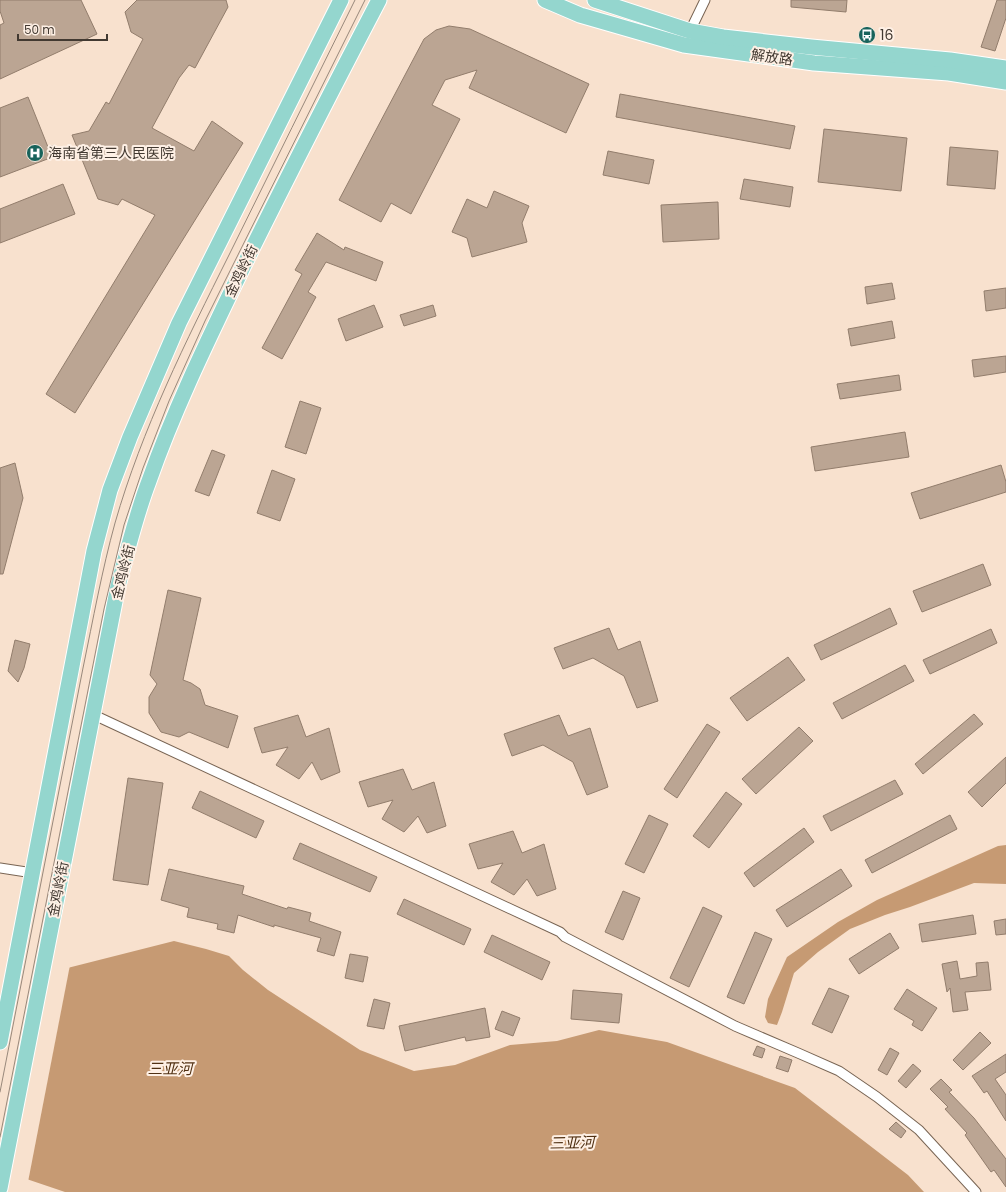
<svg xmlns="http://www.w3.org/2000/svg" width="1006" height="1192" viewBox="0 0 1006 1192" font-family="Poppins,'Noto Sans SC',sans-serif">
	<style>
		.water { fill: #c69a73 }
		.pier { fill: #f8e1ce }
		.building { fill: #bba593; stroke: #927d6c }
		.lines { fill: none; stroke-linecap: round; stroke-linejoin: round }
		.minor-casing { stroke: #786453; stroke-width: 11 }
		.primary-casing { stroke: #fff; stroke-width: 17 }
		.minor { stroke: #fff; stroke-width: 9 }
		.primary { stroke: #94d6ce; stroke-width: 15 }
		.tram { stroke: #98887b; stroke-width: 1 }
		.labels { text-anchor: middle; stroke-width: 4; stroke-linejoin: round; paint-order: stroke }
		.poi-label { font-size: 14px; fill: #423931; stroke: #fef0e5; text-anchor: start }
		.street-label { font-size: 14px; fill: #423931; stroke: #fef0e5 }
		.water-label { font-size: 15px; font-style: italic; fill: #513113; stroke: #fef0e5 }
	</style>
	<rect width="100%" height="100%" fill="#f8e1ce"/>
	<g class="water">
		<path d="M1006 845V884L974 883 910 907 885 915 850 929 818 952 794 973 782 1012 777 1025 768 1023 765 1017 768 999 787 957 838 922 877 900 998 846Z"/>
		<path d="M174 941 206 949 229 956 243 970 268 990 360 1050 414 1071 455 1065 510 1045 557 1041 599 1030 667 1042 795 1088 908 1175 924 1192H65L0 1170 28 978Z"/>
	</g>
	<path class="pier" d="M70 965 28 1182 0 1172V1010L27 976Z"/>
	<g class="building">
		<path d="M0 0H81L97 34 0 79V25L4 23 0 11Z"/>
		<path d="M137 0H226L228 7 195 68 189 65 179 78 152 128 194 151 212 121 243 143 75 413 46 394 155 215 122 199 118 205 98 199 72 135 89 131 106 102 109 104 143 39 131 32 125 12Z"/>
		<path d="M791 0H847L846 12 791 7Z"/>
		<path d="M997 0H1006V18L995 51 981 47Z"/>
		<path d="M449 26 470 29 589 84 566 133 469 88 477 70 445 80 432 105 460 119 411 214 391 203 381 222 339 200 424 39 436 30Z"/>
		<path d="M620 94 795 126 790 149 616 117Z"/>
		<path d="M28 97 48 147 54 145 58 155 0 177V108Z"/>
		<path d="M824 129 907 138 901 191 818 182Z"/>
		<path d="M950 147 998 151 995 189 947 185Z"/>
		<path d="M608 151 654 160 649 184 603 175Z"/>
		<path d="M744 179 793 187 790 207 740 199Z"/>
		<path d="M63 184 75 214 0 243V209Z"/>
		<path d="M494 191 529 206 522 223 527 242 472 257 467 238 452 232 467 199 487 208Z"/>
		<path d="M718 202 719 239 663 242 661 205Z"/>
		<path d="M317 233 344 250 345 247 383 262 376 281 326 262 308 292 316 297 282 359 262 348 302 274 295 270Z"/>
		<path d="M892 283 895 299 867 304 865 287Z"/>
		<path d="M1006 288V308L986 311 984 291Z"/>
		<path d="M374 305 383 327 346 341 338 319Z"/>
		<path d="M433 305 436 316 404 326 400 315Z"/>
		<path d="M892 321 895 338 851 346 848 329Z"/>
		<path d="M1006 356V372L974 377 972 360Z"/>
		<path d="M899 375 901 390 840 399 837 384Z"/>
		<path d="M300 401 321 408 306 454 285 447Z"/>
		<path d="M905 432 909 457 815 471 811 447Z"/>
		<path d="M212 450 225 455 209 496 195 491Z"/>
		<path d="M15 463 23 498 3 574H0V468Z"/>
		<path d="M1001 465 1006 482V492L920 519 911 493Z"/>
		<path d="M272 470 295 479 280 521 257 513Z"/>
		<path d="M983 564 991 585 922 612 913 591Z"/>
		<path d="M168 590 201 598 183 680 191 683 200 689 205 705 238 716 228 748 189 732 179 737 161 732 149 713V697L157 684 150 675Z"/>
		<path d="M890 608 897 624 821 660 814 645Z"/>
		<path d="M609 628 618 650 640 641 658 701 637 708 624 676 593 658 563 669 554 648Z"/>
		<path d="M991 629 997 643 930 674 923 660Z"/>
		<path d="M15 640 30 644 24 668 18 682 8 671Z"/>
		<path d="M788 657 805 680 747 721 730 698Z"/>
		<path d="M905 665 914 681 842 719 833 703Z"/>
		<path d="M974 714 983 724 923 774 915 764Z"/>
		<path d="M298 715 306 737 329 728 340 772 321 780 312 762 299 779 276 765 288 747 262 753 254 728Z"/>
		<path d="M559 715 568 736 590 728 608 787 587 795 573 762 543 745 512 756 504 734Z"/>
		<path d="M707 724 720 732 677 798 664 789Z"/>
		<path d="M799 727 813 741 756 794 742 779Z"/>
		<path d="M1006 757V783L982 807 968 792Z"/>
		<path d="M403 769 412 790 434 782 446 826 427 833 418 816 404 832 382 819 393 800 368 807 359 782Z"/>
		<path d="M128 778 163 783 148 885 113 880Z"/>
		<path d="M895 780 903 794 831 831 823 816Z"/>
		<path d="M200 791 264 821 256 838 192 808Z"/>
		<path d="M726 792 742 804 709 848 693 836Z"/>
		<path d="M649 815 668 824 644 873 625 864Z"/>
		<path d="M950 815 957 829 872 873 865 860Z"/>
		<path d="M804 828 814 842 754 887 744 873Z"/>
		<path d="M513 831 522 853 544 844 556 889 537 896 527 879 514 895 491 882 503 863 478 869 469 844Z"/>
		<path d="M300 843 377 877 370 892 293 859Z"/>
		<path d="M169 869 244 886 242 894 287 909 288 907 311 913 309 921 341 932 334 956 317 951 321 938 274 925V927L238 915 234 933 217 929 218 924 187 917 189 908 161 900Z"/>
		<path d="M841 869 852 886 787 927 776 910Z"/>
		<path d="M623 891 640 898 623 940 605 932Z"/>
		<path d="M404 899 471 929 464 945 397 914Z"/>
		<path d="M703 907 722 916 689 987 670 978Z"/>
		<path d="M973 915 976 934 922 942 919 924Z"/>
		<path d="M1006 919V934L996 935 994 921Z"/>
		<path d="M755 932 772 939 744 1004 727 997Z"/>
		<path d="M890 933 899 948 859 974 849 959Z"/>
		<path d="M492 935 550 962 542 980 484 952Z"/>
		<path d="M350 954 368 957 363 982 345 978Z"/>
		<path d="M957 961 960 979 977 976 976 963 988 962 991 990 965 992 968 1010 953 1012 950 988 947 992 942 964Z"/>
		<path d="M829 988 849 996 832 1033 812 1024Z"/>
		<path d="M907 989 937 1008 922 1031 912 1025 914 1021 894 1009Z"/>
		<path d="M573 990 622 994 619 1023 571 1019Z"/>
		<path d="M374 999 390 1003 384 1029 367 1026Z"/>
		<path d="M485 1008 490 1037 466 1041 465 1037 405 1051 399 1026Z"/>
		<path d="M502 1011 520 1018 513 1036 495 1029Z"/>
		<path d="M980 1032 991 1043 963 1070 953 1060Z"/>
		<path d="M757 1046 765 1049 762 1058 753 1055Z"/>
		<path d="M890 1048 899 1053 887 1075 878 1070Z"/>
		<path d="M1006 1054V1072L995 1079 1006 1095V1121L987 1091 984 1093 972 1076Z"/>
		<path d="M780 1056 792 1060 788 1072 776 1068Z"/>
		<path d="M913 1064 921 1071 906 1088 898 1081Z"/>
		<path d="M941 1079 952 1090 949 1092 974 1118 1006 1159V1187L994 1170 991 1172 965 1135 967 1133 945 1109 948 1107 930 1089Z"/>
		<path d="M896 1122 906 1131 901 1138 889 1129Z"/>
	</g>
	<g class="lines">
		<g class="minor-casing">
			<g id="minor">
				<path d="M690 31 705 0"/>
				<path d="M94 715 560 932 565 937 735 1026 798 1053 839 1071 877 1097 919 1130 976 1192"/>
				<path d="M0 868 33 873"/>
			</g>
		</g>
		<g class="primary-casing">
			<g id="primary">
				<path d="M545 0 580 15 684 45 814 63 949 73 1006 82"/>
				<path d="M595 0 690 31 723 37 811 47 950 60 1006 68"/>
				<path d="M0 1042 94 551 110 490 130 437 179 323 341 0"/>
				<path d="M0 1188 118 586C127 551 136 515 149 481 175 407 210 336 244 265 288 176 333 88 379 0"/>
			</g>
		</g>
		<use href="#minor" class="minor"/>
		<use href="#primary" class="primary"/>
		<g class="tram">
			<path d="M0 1092 83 668C93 620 102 570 115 523 142 429 186 341 229 255 271 170 313 85 355 0"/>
			<path d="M0 1137 104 609 124 525 143 468 169 401 205 321 365 0"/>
		</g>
	</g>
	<defs>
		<g id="bus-disc" transform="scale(0.9)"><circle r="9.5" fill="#18635b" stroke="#fef0e5"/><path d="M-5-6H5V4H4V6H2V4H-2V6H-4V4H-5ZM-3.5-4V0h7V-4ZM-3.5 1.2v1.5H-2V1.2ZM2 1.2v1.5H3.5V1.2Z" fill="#fff"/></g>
		<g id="hospital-disc" transform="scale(0.9)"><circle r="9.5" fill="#18635b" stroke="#fef0e5"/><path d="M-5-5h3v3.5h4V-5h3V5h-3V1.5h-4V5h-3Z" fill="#fff"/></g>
	</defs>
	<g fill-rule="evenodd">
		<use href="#bus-disc" x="867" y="35"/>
		<use href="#hospital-disc" x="35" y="153"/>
	</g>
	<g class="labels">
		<g class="poi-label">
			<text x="880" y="40">16</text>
			<text x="48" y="158">海南省第三人民医院</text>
		</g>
		<g class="street-label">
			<text transform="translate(772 57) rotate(8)" y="5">解放路</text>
			<text transform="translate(241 271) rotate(-64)" y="5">金鸡岭街</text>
			<text transform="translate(123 572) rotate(-76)" y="5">金鸡岭街</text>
			<text transform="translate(58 889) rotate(-79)" y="5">金鸡岭街</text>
		</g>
		<g class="water-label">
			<text x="170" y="1074">三亚河</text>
			<text transform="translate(572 1143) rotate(-1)" y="5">三亚河</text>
		</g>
	</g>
	<path d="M18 34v6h89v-6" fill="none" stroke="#423931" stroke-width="2"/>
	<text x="24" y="34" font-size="12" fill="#423931" stroke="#fef0e5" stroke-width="3" paint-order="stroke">50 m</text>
</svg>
